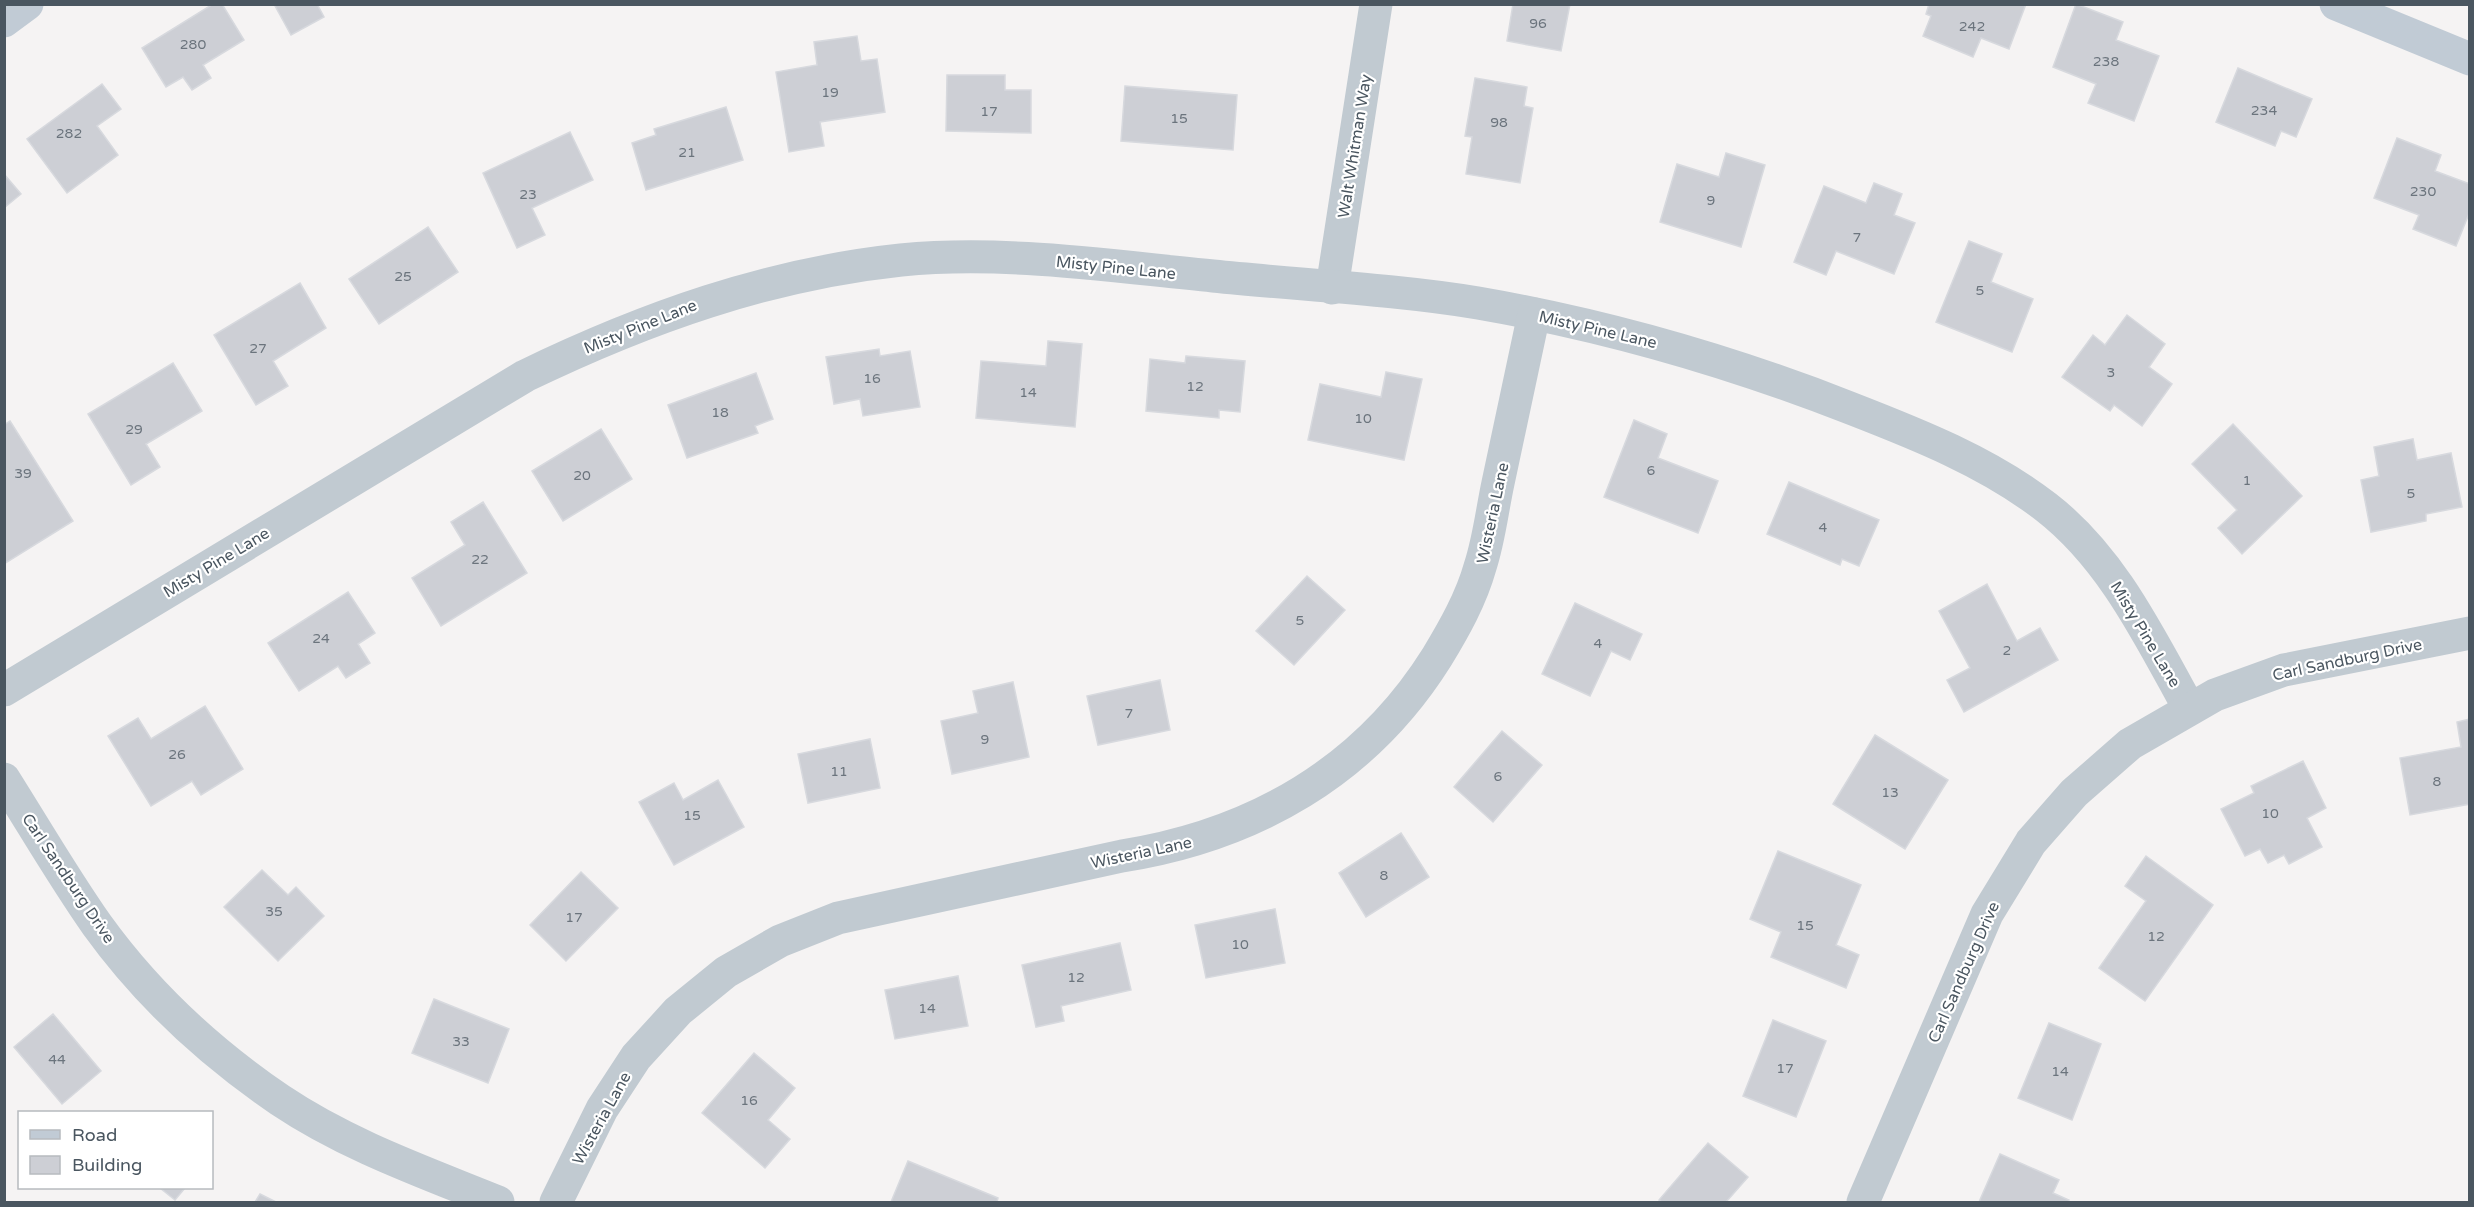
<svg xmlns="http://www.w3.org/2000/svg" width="2474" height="1207" viewBox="0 0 2474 1207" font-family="'Varela Round',sans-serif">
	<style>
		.building { fill: #cdcfd5; stroke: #d7d9de; stroke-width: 1.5 }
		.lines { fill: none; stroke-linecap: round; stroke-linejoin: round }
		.street { stroke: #c1cad1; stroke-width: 33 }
		.secondary { stroke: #c1cbd5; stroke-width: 33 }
		.labels { text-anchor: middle; stroke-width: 4.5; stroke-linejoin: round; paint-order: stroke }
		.number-label { font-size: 14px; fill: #6b747d }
		.street-label { font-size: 16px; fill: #4a5660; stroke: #fff }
	</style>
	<rect width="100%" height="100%" fill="#f5f3f3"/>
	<g class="building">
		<path d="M213 4H222L244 40 203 65 211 78 192 90 183 77 166 87 142 48Z"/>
		<path d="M274 4H317L324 17 291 35Z"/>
		<path d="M1513 4H1570L1561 51 1507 41Z"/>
		<path d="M1929 4H2026L2009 49 1981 38 1973 57 1923 36 1931 16 1926 14Z"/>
		<path d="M2076 4 2123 22 2116 40 2159 56 2134 121 2088 103 2096 84 2053 67Z"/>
		<path d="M857 36 861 61 877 59 885 112 820 122 824 146 789 152 776 72 817 65 814 42Z"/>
		<path d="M2238 68 2312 99 2296 137 2281 131 2275 146 2216 122Z"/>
		<path d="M947 75H1005V90H1031V133L946 131Z"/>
		<path d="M1475 78 1527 87 1524 106 1533 108 1520 183 1466 174 1472 137 1465 136Z"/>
		<path d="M102 84 121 109 97 126 118 155 67 193 27 139Z"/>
		<path d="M1125 86 1237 95 1233 150 1121 141Z"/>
		<path d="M726 107 743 160 646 190 632 143 656 135 654 129Z"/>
		<path d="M570 132 593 180 532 208 545 235 517 248 483 173Z"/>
		<path d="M2397 138 2441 155 2435 171 2470 184V211L2456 246 2413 229 2419 215 2374 198Z"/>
		<path d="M1726 153 1765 165 1741 247 1660 222 1677 164 1719 177Z"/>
		<path d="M4 174 21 194 4 208Z"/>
		<path d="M1874 183 1902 194 1894 215 1915 223 1894 274 1836 251 1826 275 1794 262 1824 186 1866 203Z"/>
		<path d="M428 227 458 272 379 324 349 279Z"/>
		<path d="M1969 241 2002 254 1991 282 2033 299 2012 352 1936 322Z"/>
		<path d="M300 283 326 328 273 361 288 386 256 405 214 335Z"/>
		<path d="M2127 315 2165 344 2149 367 2172 384 2142 426 2114 405 2110 411 2062 377 2093 335 2105 345Z"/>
		<path d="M1048 341 1082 344 1075 427 976 418 981 361 1046 366Z"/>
		<path d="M879 349 880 356 910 351 920 407 863 416 860 399 834 404 826 357Z"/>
		<path d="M1186 356 1245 361 1240 412 1219 410V418L1146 411 1150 359 1185 363Z"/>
		<path d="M173 363 202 411 146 444 160 467 131 485 88 414Z"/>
		<path d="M1386 372 1422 379 1404 460 1308 440 1320 384 1381 397Z"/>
		<path d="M756 373 773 419 755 426 758 433 687 458 668 405Z"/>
		<path d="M1634 420 1667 434 1658 458 1718 481 1698 533 1604 497Z"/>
		<path d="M10 421 73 521 4 564V425Z"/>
		<path d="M2233 424 2302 496 2242 554 2218 528 2237 510 2192 464Z"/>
		<path d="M601 429 632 479 563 521 532 471Z"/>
		<path d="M2413 439 2417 460 2451 453 2462 507 2426 514V521L2371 532 2361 480 2379 476 2374 447Z"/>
		<path d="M1789 482 1879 520 1859 566 1842 559 1840 565 1767 534Z"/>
		<path d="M483 502 527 573 441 626 412 578 465 545 451 522Z"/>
		<path d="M1307 576 1345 610 1294 665 1256 631Z"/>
		<path d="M1987 584 2017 641 2040 628 2058 660 1964 712 1947 680 1970 668 1939 611Z"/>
		<path d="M348 592 375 633 358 644 370 663 346 678 338 666 299 691 268 643Z"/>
		<path d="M1575 603 1642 634 1630 660 1611 651 1590 696 1542 674Z"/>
		<path d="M1160 680 1170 730 1098 745 1087 696Z"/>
		<path d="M1013 682 1029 757 952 774 941 721 978 713 973 691Z"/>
		<path d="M205 706 243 769 201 795 192 781 151 806 108 736 138 718 151 739Z"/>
		<path d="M2470 719V804L2410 815 2400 758 2461 747 2457 722Z"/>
		<path d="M1502 731 1542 765 1493 822 1454 787Z"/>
		<path d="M1875 735 1948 780 1905 849 1833 804Z"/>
		<path d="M870 739 880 788 808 803 798 754Z"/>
		<path d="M2303 761 2326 808 2307 818 2322 847 2289 864 2284 855 2268 863 2260 849 2245 856 2221 809 2254 793 2251 786Z"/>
		<path d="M718 780 744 827 674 865 639 802 674 783 683 800Z"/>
		<path d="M1401 833 1429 877 1366 917 1339 873Z"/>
		<path d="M1778 851 1861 885 1836 945 1859 955 1846 988 1771 957 1781 932 1750 919Z"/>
		<path d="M2146 856 2213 905 2145 1001 2099 968 2146 901 2125 886Z"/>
		<path d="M262 870 288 895 296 887 324 916 278 961 224 907Z"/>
		<path d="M581 872 618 908 566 961 530 925Z"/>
		<path d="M1275 909 1285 963 1206 978 1195 925Z"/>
		<path d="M1120 943 1131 990 1061 1006 1064 1021 1036 1027 1022 965Z"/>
		<path d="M958 976 968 1026 895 1039 885 990Z"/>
		<path d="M434 999 509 1029 488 1083 412 1053Z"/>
		<path d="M53 1014 101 1071 62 1104 14 1047Z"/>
		<path d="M1773 1020 1826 1041 1796 1117 1743 1096Z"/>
		<path d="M2049 1023 2101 1044 2072 1120 2018 1098Z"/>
		<path d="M754 1053 795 1088 768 1120 790 1139 765 1168 702 1113Z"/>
		<path d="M1708 1143 1748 1177 1726 1202H1662L1659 1200Z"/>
		<path d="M2000 1154 2059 1180 2053 1193 2069 1200 2068 1202H1979Z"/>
		<path d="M908 1161 998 1198 997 1202H891Z"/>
		<path d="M160 1188H185L175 1200Z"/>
		<path d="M260 1194 276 1202H255Z"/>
	</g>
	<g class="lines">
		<g class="street">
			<path d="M1332 288 1376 4"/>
			<path d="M4 690 525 376C645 318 768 274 901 260 1005 250 1109 266 1213 276 1299 285 1393 289 1478 303 1605 325 1730 361 1850 408 1917 434 1988 462 2046 507 2112 558 2149 636 2189 708"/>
			<path d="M4 779C35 828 64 878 97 925 146 993 211 1053 280 1100 347 1145 424 1172 498 1202"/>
			<path d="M556 1202 602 1109 636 1057 678 1011 726 972 780 941 838 918 1122 856C1254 835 1365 772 1437 657 1454 629 1471 599 1480 567 1489 540 1492 511 1498 483 1510 426 1522 370 1534 314"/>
			<path d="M1863 1202 1987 914 2031 842 2074 793 2130 744 2215 695 2284 670 2470 633"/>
		</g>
		<g class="secondary">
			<path d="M2336 4 2470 59"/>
			<path d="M4 21 27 4"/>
		</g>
	</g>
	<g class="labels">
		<g class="number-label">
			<text x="1538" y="28">96</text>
			<text x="1972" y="31">242</text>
			<text x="193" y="49">280</text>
			<text x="2106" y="66">238</text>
			<text x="830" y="97">19</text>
			<text x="2264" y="115">234</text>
			<text x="989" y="116">17</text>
			<text x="1179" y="123">15</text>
			<text x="1499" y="127">98</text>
			<text x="69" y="138">282</text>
			<text x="687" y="157">21</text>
			<text x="2423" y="196">230</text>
			<text x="528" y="199">23</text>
			<text x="1711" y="205">9</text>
			<text x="1857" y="242">7</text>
			<text x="403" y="281">25</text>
			<text x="1980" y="295">5</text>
			<text x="258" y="353">27</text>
			<text x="2111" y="377">3</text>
			<text x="872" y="383">16</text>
			<text x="1195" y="391">12</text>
			<text x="1028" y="397">14</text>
			<text x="720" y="417">18</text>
			<text x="1363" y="423">10</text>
			<text x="134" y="434">29</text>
			<text x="1651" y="475">6</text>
			<text x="23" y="478">39</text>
			<text x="582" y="480">20</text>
			<text x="2247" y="485">1</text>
			<text x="2411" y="498">5</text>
			<text x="1823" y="532">4</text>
			<text x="480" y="564">22</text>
			<text x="1300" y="625">5</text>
			<text x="321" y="643">24</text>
			<text x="1598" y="648">4</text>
			<text x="2007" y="655">2</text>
			<text x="1129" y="718">7</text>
			<text x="985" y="744">9</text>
			<text x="177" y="759">26</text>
			<text x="839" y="776">11</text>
			<text x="1498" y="781">6</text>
			<text x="2437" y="786">8</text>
			<text x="1890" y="797">13</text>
			<text x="2270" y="818">10</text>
			<text x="692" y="820">15</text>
			<text x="1384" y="880">8</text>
			<text x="274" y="916">35</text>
			<text x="574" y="922">17</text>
			<text x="1805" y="930">15</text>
			<text x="2156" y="941">12</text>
			<text x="1240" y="949">10</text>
			<text x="1076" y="982">12</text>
			<text x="927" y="1013">14</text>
			<text x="461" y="1046">33</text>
			<text x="57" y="1064">44</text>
			<text x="1785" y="1073">17</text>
			<text x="2060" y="1076">14</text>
			<text x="749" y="1105">16</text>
		</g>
		<g class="street-label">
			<text transform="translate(1354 146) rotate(-81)" y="6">Walt Whitman Way</text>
			<text transform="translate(1116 267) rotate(6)" y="6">Misty Pine Lane</text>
			<text transform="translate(640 326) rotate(-22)" y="6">Misty Pine Lane</text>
			<text transform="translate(1598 329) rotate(13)" y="6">Misty Pine Lane</text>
			<text transform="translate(1492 513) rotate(-78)" y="6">Wisteria Lane</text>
			<text transform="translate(216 562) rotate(-31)" y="6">Misty Pine Lane</text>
			<text transform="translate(2146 634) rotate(59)" y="6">Misty Pine Lane</text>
			<text transform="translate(2347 659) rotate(-12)" y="6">Carl Sandburg Drive</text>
			<text transform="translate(1141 852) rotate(-12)" y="6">Wisteria Lane</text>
			<text transform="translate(69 878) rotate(56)" y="6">Carl Sandburg Drive</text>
			<text transform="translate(1963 972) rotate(-66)" y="6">Carl Sandburg Drive</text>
			<text transform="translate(601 1118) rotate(-61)" y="6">Wisteria Lane</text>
		</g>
	</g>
	<rect width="2474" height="1207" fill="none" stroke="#4a5660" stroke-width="12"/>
	<rect x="18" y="1111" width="195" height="78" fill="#ffffff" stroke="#b7bbbf" stroke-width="1.5"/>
	<rect x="30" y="1130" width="30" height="9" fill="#c1cbd5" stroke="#b7bbbf" stroke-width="1.5"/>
	<text x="72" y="1141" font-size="18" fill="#4a5660">Road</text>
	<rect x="30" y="1156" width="30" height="18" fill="#cdcfd5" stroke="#b7bbbf" stroke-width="1.5"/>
	<text x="72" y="1171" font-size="18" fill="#4a5660">Building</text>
</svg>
